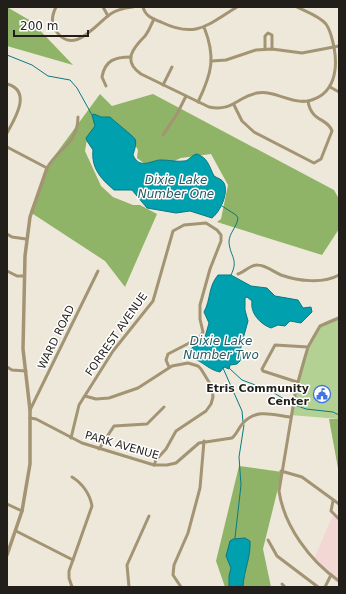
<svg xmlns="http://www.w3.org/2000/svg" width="346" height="594" viewBox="0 0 346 594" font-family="'DejaVu Sans',sans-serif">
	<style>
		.commercial { fill: #f2d7d5 }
		.green { fill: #b3d193 }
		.forest { fill: #8fb367 }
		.water { fill: #00a0ae; stroke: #0a7982 }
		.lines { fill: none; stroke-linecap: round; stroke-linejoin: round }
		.stream { stroke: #0a7982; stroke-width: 1 }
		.minor { stroke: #a39473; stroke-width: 3 }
		.tertiary { stroke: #a39473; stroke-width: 3.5 }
		.labels { text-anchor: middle; stroke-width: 3; stroke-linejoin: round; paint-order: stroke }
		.street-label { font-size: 11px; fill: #221f1b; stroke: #fff }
		.poi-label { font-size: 11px; font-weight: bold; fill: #221f1b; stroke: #fff; text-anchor: end }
		.water-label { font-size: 12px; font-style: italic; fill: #275b62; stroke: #fff }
	</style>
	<rect width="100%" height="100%" fill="#eee8da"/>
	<path class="commercial" d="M333 515 339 517V584L335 582 314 559Z"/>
	<path class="green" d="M339 316V419L290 415C296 390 302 337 325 322 329 320 334 318 339 316Z"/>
	<g class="forest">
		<path d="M7 7 31 21 73 65 7 46Z"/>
		<path d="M100 94 112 106 153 94 334 190 339 199V229L322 255 217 222 221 219 228 185 211 154 181 158 174 161 153 166 145 164 137 158 138 150 132 140 87 139 85 151 101 186 113 197 133 205H140L157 214 125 287 105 261 30 212 47 166Z"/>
		<path d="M329 419H339V474Z"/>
		<path d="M239 466 282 472 263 549 271 587H225L216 561Z"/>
	</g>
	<g class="water">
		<path d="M94 114 101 117H110C114 121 133 136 135 139 137 144 134 151 133 155 140 171 153 159 162 160 169 160 177 162 184 161 189 161 191 155 197 154 208 158 209 166 214 176 217 178 222 179 224 183 229 193 220 212 212 218L190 211 176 213 147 208 132 190H114C101 179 91 168 93 150L87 141 86 138 95 126 92 115Z"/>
		<path d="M218 275H231L251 286 267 288 275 296 298 300 303 308 311 307 312 312 301 323 290 321 285 326 278 325 271 328C260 324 250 313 252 301L247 297 245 298V310L248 321 241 346 240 361 237 364 230 365 229 369 224 367 220 372C210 370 205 364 197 360 194 358 190 358 187 357L186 353 205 337 209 323 204 312C211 299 208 287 218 275Z"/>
		<path d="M245 538 250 541C251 557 244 570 243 586L229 587V576L231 568 226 556 230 541 233 539Z"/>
	</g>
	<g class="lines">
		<g class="stream">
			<path d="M7 55 32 65 48 76 70 80 77 88 92 115"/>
			<path d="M222 206 236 215 238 218C237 227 229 233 229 242 230 257 239 259 231 275"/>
			<path d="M223 368 242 411 243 422"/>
			<path d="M229 368 242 380 271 391 292 404"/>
			<path d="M295 405 306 409 333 412 339 415"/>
			<path d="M235 538 241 485 239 457 244 425"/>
		</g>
		<g class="minor">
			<path d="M56 7C52 15 50 23 56 31 74 57 96 23 112 13 118 9 126 8 133 7"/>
			<path d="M103 7 108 16"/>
			<path d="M143 7C145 16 153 19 161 22 196 39 207 25 237 7"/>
			<path d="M154 19C151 25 149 31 145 36 133 48 122 61 141 74L209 107C232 112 237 97 257 93 275 90 291 104 308 101 335 95 338 69 334 47 332 39 331 31 326 24 319 16 307 12 297 7"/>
			<path d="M265 49V36L268 33 272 35V49"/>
			<path d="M212 61 226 60 256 50 272 49 302 53 339 46"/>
			<path d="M7 84C33 91 14 120 7 133"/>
			<path d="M163 85 172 67"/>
			<path d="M106 86 102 77C105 60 115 57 131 57"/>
			<path d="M330 87 339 92"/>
			<path d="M198 102C212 73 216 57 204 27"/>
			<path d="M234 105 242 121 254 132 314 163 321 159 332 131C328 118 311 122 308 101"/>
			<path d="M163 135 177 114 186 96"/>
			<path d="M7 147 47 168C58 148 78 144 78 117"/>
			<path d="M7 234 12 237 26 239"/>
			<path d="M7 271 17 276H24"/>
			<path d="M238 274C245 272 251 264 258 265 265 265 274 272 281 275 298 281 323 284 339 275"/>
			<path d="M339 318 320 326 308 347 296 389 279 491C284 526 310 561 339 581"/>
			<path d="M7 367 12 370 26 371"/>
			<path d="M297 382 263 371 262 369 275 345 308 347"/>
			<path d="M85 396 96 399 109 398 138 388 172 366 188 363 198 366 201 369 212 387 213 397 211 404 206 411 176 431 166 449 156 460 154 465"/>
			<path d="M30 410 98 271"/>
			<path d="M30 418 36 419 82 443 154 465H167L176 463 199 443 232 438C237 434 239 427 243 423 257 408 273 415 290 417"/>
			<path d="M71 438 79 405 113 351 153 301 173 231 184 225 206 223 217 230 221 235V241L210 269 200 305V319L203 332 199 338 168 354 166 360 169 367"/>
			<path d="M99 449 114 426 147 424 164 407"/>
			<path d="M281 471 302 477 339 504"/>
			<path d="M72 477C82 483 90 494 92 506L69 571V578L72 587"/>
			<path d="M333 501 331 511 339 519"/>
			<path d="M7 504 22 511"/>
			<path d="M16 531 73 560"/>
			<path d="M268 540 277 556 318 587"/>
			<path d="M282 584 285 587"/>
			<path d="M129 587 127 565 149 516"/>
			<path d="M181 587 173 575 174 565 188 533 200 488 204 441"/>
			<path d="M325 587 331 575"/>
		</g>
		<path class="tertiary" d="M7 555 22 511 30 464V410L23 349 25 256 30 217 47 168"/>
	</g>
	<defs>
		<g id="civic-ring" transform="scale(0.9)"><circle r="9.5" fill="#fff" stroke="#4074e5" stroke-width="1.5"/><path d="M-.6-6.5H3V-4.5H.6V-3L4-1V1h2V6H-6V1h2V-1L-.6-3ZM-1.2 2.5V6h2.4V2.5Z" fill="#4074e5"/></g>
	</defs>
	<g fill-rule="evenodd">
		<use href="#civic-ring" x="322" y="394"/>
	</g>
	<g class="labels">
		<g class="street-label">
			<text transform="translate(116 334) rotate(-55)" y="4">FORREST AVENUE</text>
			<text transform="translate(56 337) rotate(-64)" y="4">WARD ROAD</text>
			<text transform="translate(122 445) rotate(16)" y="4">PARK AVENUE</text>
		</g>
		<g class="poi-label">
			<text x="309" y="392">Etris Community<tspan x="309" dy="13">Center</tspan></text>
		</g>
		<g class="water-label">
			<text x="176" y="184">Dixie Lake<tspan x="176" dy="14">Number One</tspan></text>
			<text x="221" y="345">Dixie Lake<tspan x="221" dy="14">Number Two</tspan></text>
		</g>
	</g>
	<rect width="346" height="594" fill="none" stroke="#221f1b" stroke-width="16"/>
	<path d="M14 30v6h74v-6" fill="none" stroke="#221f1b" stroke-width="2"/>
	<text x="20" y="30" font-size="12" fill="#221f1b" stroke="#ffffff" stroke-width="3" paint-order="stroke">200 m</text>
</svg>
